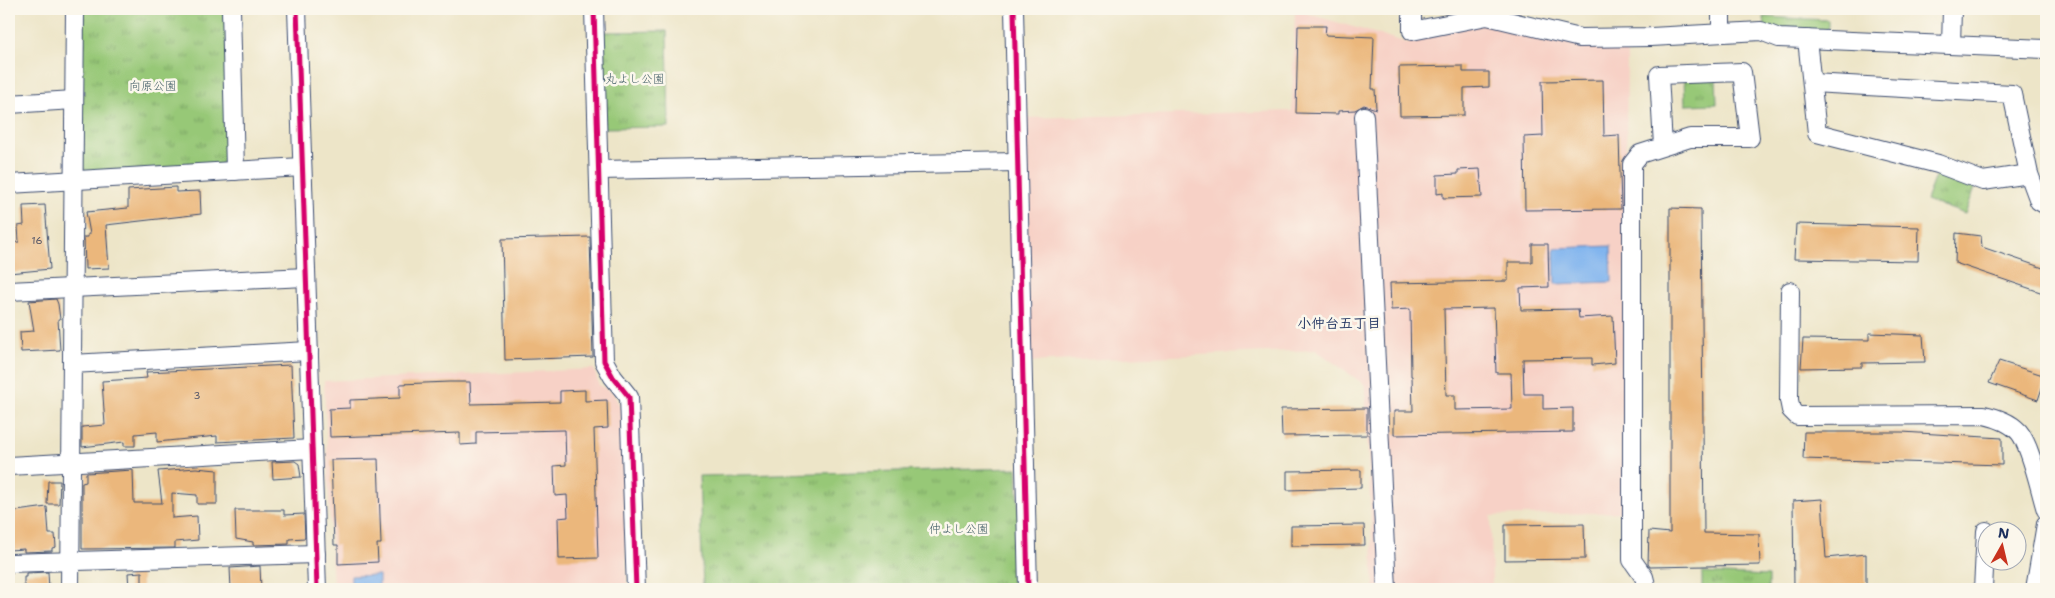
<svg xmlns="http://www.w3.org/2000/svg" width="2055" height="598" viewBox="0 0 2055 598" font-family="'Shantell Sans','Klee One',sans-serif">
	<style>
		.built { fill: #f7d1c6 }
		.grass { fill: url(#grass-tufts); stroke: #597c6a }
		.water { fill: #80b4ee; stroke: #4e72a6 }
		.building { fill: #ebb77b; fill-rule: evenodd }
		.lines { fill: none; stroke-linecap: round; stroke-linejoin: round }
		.minor-casing { stroke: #3a4a6e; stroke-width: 20 }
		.minor { stroke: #fff; stroke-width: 18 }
		.cycleway-casing { stroke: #fbf7ec; stroke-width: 8 }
		.cycleway { stroke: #d6006c; stroke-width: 5 }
		.labels { text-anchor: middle; stroke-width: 5; stroke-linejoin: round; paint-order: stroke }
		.number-label { font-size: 10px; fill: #4f5165 }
		.park-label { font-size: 12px; fill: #405d66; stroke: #fbf7ec }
		.neighbourhood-label { font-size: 14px; font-weight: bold; fill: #1b2f5e; stroke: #fbf7ec }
	</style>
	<defs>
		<pattern id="grass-tufts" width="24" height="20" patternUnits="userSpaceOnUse" patternTransform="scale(1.25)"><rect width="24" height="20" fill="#97c877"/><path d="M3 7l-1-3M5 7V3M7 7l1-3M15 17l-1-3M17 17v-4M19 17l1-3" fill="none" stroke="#7aa365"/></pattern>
	</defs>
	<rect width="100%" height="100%" fill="#fbf7ec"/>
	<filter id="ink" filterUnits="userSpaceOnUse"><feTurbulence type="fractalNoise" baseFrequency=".02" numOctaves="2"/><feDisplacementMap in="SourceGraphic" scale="10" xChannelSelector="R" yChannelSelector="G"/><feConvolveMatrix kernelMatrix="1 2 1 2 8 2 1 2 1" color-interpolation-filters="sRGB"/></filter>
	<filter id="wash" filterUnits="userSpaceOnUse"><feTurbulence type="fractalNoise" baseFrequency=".0096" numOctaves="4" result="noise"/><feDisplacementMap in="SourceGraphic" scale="20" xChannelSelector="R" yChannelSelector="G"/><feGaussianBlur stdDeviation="1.12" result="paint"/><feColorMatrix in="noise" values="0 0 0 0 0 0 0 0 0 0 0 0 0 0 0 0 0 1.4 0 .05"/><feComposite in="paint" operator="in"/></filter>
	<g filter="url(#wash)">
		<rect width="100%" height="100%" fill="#ede5c8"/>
		<g class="built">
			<path d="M1295 10 1408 43 1474 22 1627 43 1624 512 1491 516 1492 589H1374L1365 385 1316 350 1029 362 1024 118 1292 111Z"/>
			<path d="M594 369 599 385 613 393 622 410 627 589H333L324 381Z"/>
		</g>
		<g class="grass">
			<path d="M88 9H227V157L219 166 87 173 78 165 81 15Z"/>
			<path d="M1764 17 1828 20V36L1765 28Z"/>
			<path d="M667 31 669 127 604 128 601 32Z"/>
			<path d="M1716 76 1717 104 1685 105 1684 78Z"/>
			<path d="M1937 171 1976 185 1965 214 1926 200Z"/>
			<path d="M1017 468 1021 589H703L699 476Z"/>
			<path d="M1702 573 1768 576V589H1702Z"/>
		</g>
		<g class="water">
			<path d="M1611 246 1612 282 1555 284 1554 248Z"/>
			<path d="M379 575V589H351V576Z"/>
		</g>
		<g id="blocks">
			<g class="building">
				<path d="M1298 26H1326L1325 35 1374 37 1372 89H1375L1376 109 1364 105 1355 110 1338 111V114L1296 113Z"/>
				<path d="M1463 66V72H1489V87L1464 88V115L1400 116 1399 67Z"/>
				<path d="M1603 80 1604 136 1619 135 1621 209 1525 210 1524 137 1543 136 1542 81Z"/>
				<path d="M1480 169 1482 197 1443 198V193L1437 194V175L1458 174V170Z"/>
				<path d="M176 187V192L200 191 201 214 106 225 109 268 85 269 84 237H88V234H90L86 212 128 208V190Z"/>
				<path d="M45 205 50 269 9 273V243L19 242 18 226 24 225 23 206Z"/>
				<path d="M1670 208 1701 209 1704 533 1759 534 1760 565 1650 567 1648 564 1649 531 1670 533Z"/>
				<path d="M1796 224 1919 227 1918 261 1794 259Z"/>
				<path d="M1956 233 1981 236 1982 247 2046 269V294L1955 263Z"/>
				<path d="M590 237 593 357 505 360 502 239Z"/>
				<path d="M1532 244H1548L1549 287 1520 288 1521 310 1578 309 1579 318 1613 316 1615 363 1592 365V358L1523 359 1524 394H1543V409L1573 408V432L1394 435V411H1413L1412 376H1411L1410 309 1391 310 1390 283 1508 281V262H1532ZM1494 308 1496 373H1511L1512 409 1455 410V395H1446L1444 309Z"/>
				<path d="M56 299 58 304 60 319H58L60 350 21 352 20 332 34 331 29 301Z"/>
				<path d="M1869 333 1923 335 1925 362 1862 363V367L1801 368 1803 339 1869 340Z"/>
				<path d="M1999 361 2046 376 2038 400 1989 383Z"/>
				<path d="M291 365 294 438 217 442V436L157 442V432L135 434V446H124V442L82 447V427L105 425 102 381 147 378 146 372Z"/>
				<path d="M449 382H470L471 404 560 402V391L585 390V401L607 400 608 428 594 429 598 558 559 559 558 518 568 517 567 495 555 496 554 466 566 465 565 430 476 432V444L460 445V433L330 437 329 409 350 408V400L400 398V384Z"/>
				<path d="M1367 408V435L1282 436 1281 409Z"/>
				<path d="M1804 432H1902L2002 438V465L1803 459Z"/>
				<path d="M378 459 381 544H377L378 562 338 564V545H334L331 460Z"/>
				<path d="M295 461 299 464 301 477 273 479 272 462Z"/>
				<path d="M196 468 217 470V504H197V495L172 493V518L197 516 198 540 175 542V548L82 549V483L86 482V473L133 470 134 503H162L158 471Z"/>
				<path d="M1361 470V488L1287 490V471Z"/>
				<path d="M48 481H60L59 504H47Z"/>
				<path d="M1822 499 1826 558 1866 554V589H1794L1793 501Z"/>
				<path d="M47 507 49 534H55L56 547 52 548V551L24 552V549L9 550V512Z"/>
				<path d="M235 510H284V515L304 514 305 538 289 539V544L253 545V542L236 539Z"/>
				<path d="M1584 524 1585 559 1505 560V525Z"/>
				<path d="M1364 525 1365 545 1291 546V526Z"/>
				<path d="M260 566 261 589H231L230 568Z"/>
				<path d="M48 572 49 589H24V577H26V573Z"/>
				<path d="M142 572V589H129L128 573Z"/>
			</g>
		</g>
	</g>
	<g filter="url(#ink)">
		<use href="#blocks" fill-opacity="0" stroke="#3a4a6e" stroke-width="1"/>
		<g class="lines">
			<g class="minor-casing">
				<g id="minor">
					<path d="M231 9 235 171"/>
					<path d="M297 9 317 589"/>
					<path d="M594 9 604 361 613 377 629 397 636 589"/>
					<path d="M1014 9 1028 589"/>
					<path d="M1412 9V31L1487 16 1497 11"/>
					<path d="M1487 16 1580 38 1651 37 1761 31 1779 38 2046 49"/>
					<path d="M1721 33V9"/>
					<path d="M1807 39 1817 133 1938 164 1983 181 2029 174"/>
					<path d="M1951 45 1952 9"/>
					<path d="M1812 83 2012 94 2029 174 2039 201 2046 205"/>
					<path d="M9 104 74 100"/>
					<path d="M1364 116 1387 589"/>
					<path d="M599 170 1017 162"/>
					<path d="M9 184 302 167"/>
					<path d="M9 291 306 277"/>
					<path d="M1790 291 1789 400 1791 410 1797 416 1984 415C1997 418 2010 422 2019 432 2031 446 2040 491 2046 510"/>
					<path d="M72 364 309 351"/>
					<path d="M9 466 312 449"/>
					<path d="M9 563 316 554"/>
					<path d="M70 589 75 9"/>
					<path d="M1647 589 1644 577 1632 560V164L1640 154 1690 138H1750L1742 72 1659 75 1663 146"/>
					<path d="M1983 589 1986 531"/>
					<path d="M2035 589 2046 524"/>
				</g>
			</g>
			<use href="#minor" class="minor"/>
			<g class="cycleway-casing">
				<g id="cycleway">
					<path d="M297 9 317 589"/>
					<path d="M594 9 604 361 613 377 629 397 636 589"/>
					<path d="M1014 9 1028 589"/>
				</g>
			</g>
			<use href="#cycleway" class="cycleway"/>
		</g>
	</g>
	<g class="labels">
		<g class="number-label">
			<text x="37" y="244">16</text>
			<text x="197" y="399">3</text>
		</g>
		<g class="park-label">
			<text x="635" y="83">丸よし公園</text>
			<text x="153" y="90">向原公園</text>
			<text x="959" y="533">仲よし公園</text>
		</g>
		<g class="neighbourhood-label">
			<text x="1339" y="328">小仲台五丁目</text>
		</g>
	</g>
	<rect width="2055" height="598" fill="none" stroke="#fbf7ec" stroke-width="30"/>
	<g transform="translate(2002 546) rotate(8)"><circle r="24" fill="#fbf7ec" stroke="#a1a7b3"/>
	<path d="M0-4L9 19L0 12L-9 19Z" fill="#c8321e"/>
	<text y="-8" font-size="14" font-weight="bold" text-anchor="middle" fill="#1b2f5e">N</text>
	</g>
</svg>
